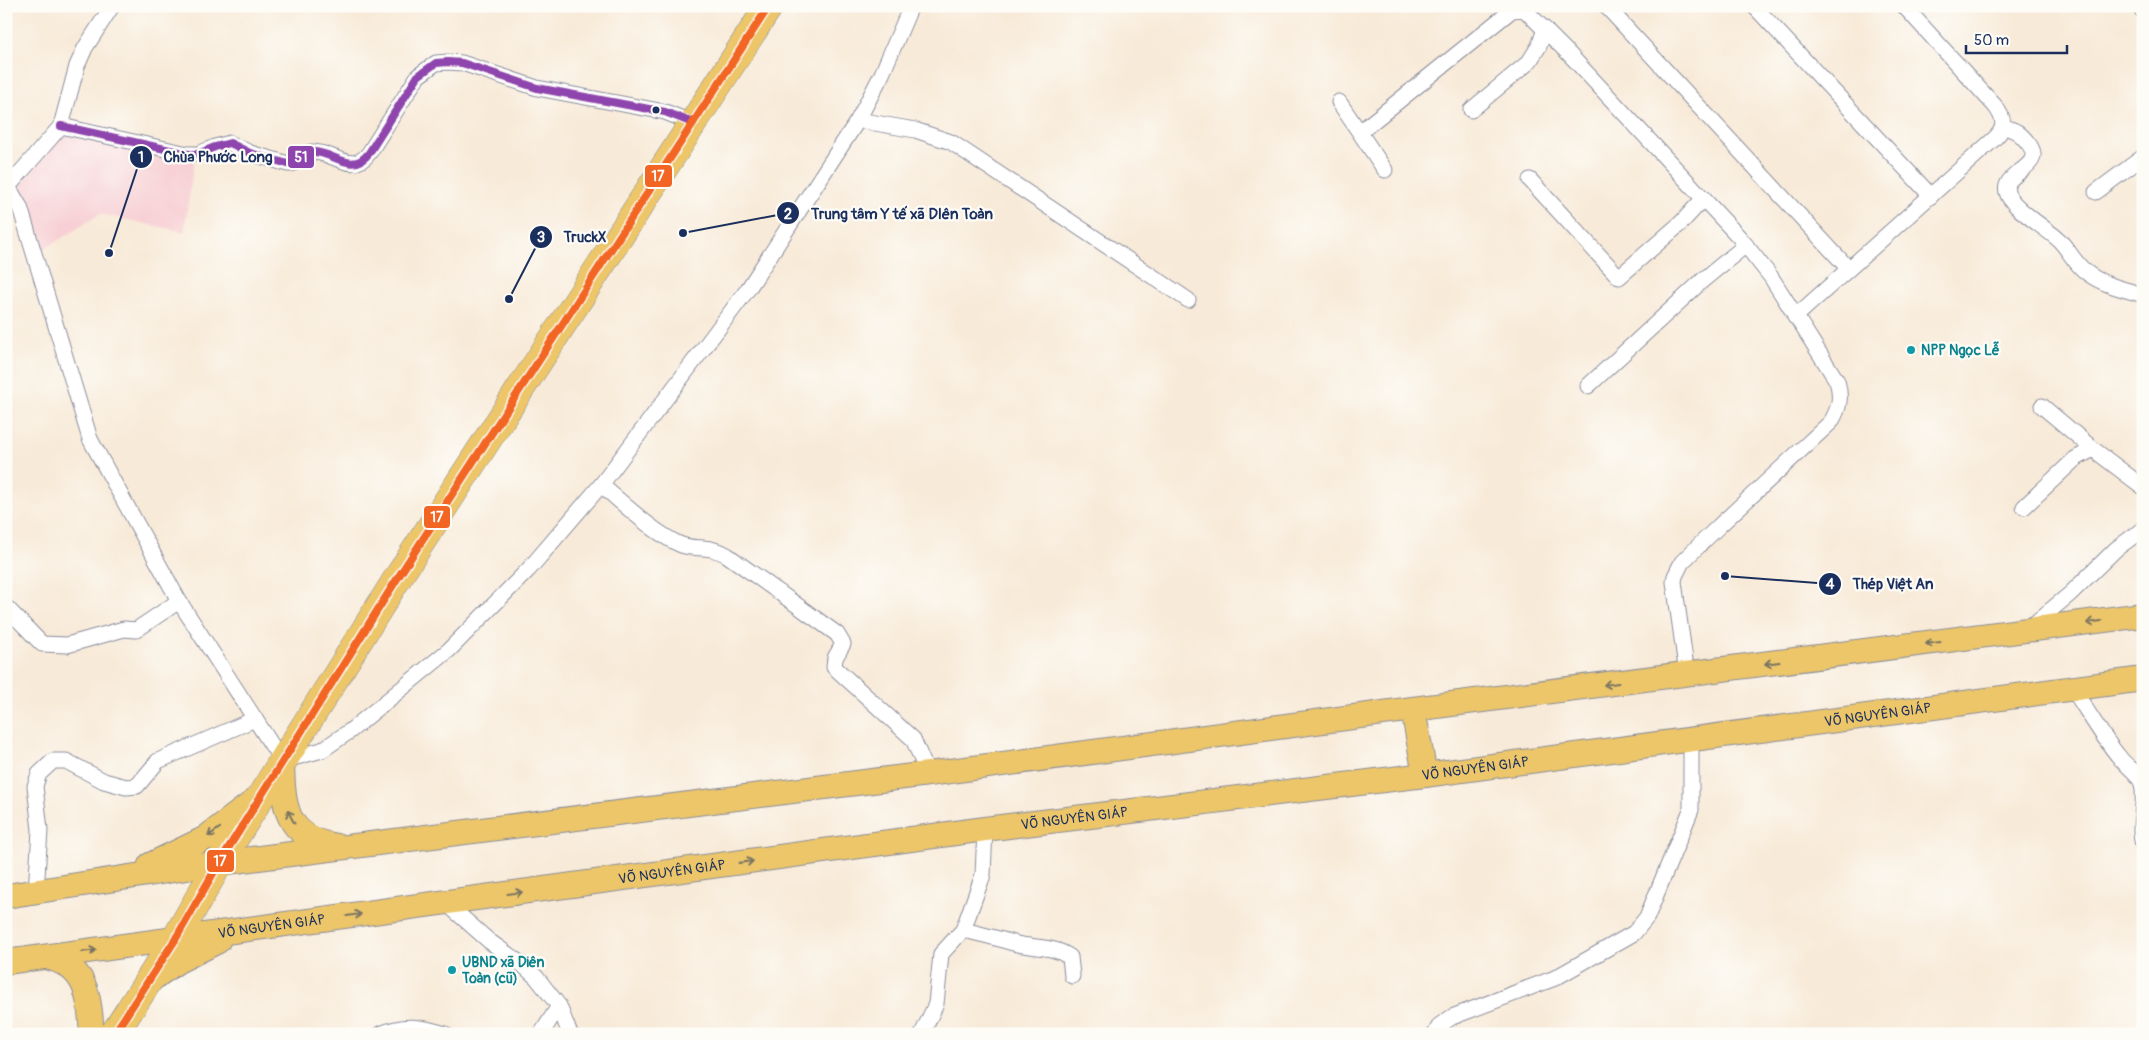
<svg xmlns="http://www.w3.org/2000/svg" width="2149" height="1040" viewBox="0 0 2149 1040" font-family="Pangolin,sans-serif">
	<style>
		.built { fill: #f7cfd4 }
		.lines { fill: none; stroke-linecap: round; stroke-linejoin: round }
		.street-casing { stroke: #8a8c9b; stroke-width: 17 }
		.primary-casing { stroke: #8a8c9b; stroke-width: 26 }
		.highway-casing { stroke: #8a8c9b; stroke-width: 29 }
		.street { stroke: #fff; stroke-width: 15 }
		.primary { stroke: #ecc669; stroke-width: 24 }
		.highway { stroke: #ecc669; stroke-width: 28 }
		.bus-1-casing { stroke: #fdfcf7; stroke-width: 11 }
		.bus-2-casing { stroke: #fdfcf7; stroke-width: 11 }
		.bus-1 { stroke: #8e44ad; stroke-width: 8 }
		.bus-2 { stroke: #f26522; stroke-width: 8 }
		.oneway { stroke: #797363 }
		.bus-dot { fill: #1b2f5e; stroke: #fdfcf7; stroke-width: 2 }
		.culture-dot { fill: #0f9aa8; stroke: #fdfcf7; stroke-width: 2 }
		.labels { text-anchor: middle; stroke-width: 4.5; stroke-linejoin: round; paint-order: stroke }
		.culture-label { font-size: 14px; font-weight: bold; fill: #0d838f; stroke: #fdfcf7; text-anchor: start }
		.street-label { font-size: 14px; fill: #1b2f5e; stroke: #fdfcf7 }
		.leader { fill: none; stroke: #1b2f5e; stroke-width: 2 }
		.callout-dot { fill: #1b2f5e; stroke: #fdfcf7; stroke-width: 2 }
		.mark-label { font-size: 15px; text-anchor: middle; font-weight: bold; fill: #fff }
		.callout-label { font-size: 15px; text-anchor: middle; font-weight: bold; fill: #1b2f5e; stroke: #fdfcf7; stroke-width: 4.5; stroke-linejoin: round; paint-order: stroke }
		.line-badge { stroke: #fdfcf7; stroke-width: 2 }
		.badge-label { font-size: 14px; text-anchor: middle; font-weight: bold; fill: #fff }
	</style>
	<rect width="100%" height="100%" fill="#fdfcf7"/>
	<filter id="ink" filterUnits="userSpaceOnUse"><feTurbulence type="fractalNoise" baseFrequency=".02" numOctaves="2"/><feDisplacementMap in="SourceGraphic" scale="10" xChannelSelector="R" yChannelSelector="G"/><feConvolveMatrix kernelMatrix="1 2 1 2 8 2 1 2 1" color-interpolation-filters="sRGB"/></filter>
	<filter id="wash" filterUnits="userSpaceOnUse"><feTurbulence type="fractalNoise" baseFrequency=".0096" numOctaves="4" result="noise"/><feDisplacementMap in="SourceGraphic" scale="20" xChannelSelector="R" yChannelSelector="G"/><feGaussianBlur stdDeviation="1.12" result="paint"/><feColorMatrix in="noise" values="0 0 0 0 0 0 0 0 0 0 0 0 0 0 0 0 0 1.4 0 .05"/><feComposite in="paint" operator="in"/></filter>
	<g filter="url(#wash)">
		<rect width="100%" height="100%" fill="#f8ead8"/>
		<path class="built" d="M65 132 194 160 184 232 100 214 35 255 18 189Z"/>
	</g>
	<g filter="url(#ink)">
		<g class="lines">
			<g class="street-casing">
				<g id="street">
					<path d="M1606 6 1848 268"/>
					<path d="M1754 6 1931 196"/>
					<path d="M2139 6 2143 11"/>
					<path d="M1339 102 1385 170"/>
					<path d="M1471 110 1529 62 1539 46 1545 29"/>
					<path d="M858 120 915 130 951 142 1188 300"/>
					<path d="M61 126 188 154H198L215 147 230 143 250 153 288 164H292C298 160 304 153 312 152 333 151 352 176 369 153L418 76 436 63 448 62 462 63 537 88 665 112 693 123"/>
					<path d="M2004 127C2016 130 2020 133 2028 143 2049 169 1997 172 2008 195 2015 210 2046 228 2059 240 2069 250 2075 264 2086 272 2102 285 2124 289 2143 295"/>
					<path d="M1361 131 1512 10 1524 9 1570 55 1740 238 1771 277 1837 381C1842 397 1839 409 1831 422L1719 526 1682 562 1675 576 1674 582 1687 674"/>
					<path d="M1530 180 1619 277 1681 223 1704 198"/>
					<path d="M6 183 20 207 90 439 179 601 282 761 322 750 350 731 449 650 529 569 601 485 748 289 858 120 882 74 911 6"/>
					<path d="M6 189 61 126 77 66 85 48 112 6"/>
					<path d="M2096 192 2143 157"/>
					<path d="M1795 317 1994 139C2007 127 2004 118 1995 106L1904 6"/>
					<path d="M1588 386 1703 280 1746 245"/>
					<path d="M2042 406 2093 449 2143 487"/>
					<path d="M601 485C623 503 654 533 679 544 694 551 708 544 727 555L837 634 843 644 835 658 834 667 913 739 928 774"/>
					<path d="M2024 507 2075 459 2093 449"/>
					<path d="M6 607 42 644 67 645 124 629 136 630 179 601"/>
					<path d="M2029 628 2070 594 2116 549 2143 529"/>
					<path d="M2072 688C2088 711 2102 737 2120 758 2126 766 2139 773 2142 784 2147 804 2137 825 2143 845"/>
					<path d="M36 892 40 830 35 786 39 774 53 761H66L104 781 126 787 137 786 158 761 255 719"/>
					<path d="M446 903 489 941 524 966 537 978 559 1006 570 1034"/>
					<path d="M963 930C982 934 999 939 1017 944 1035 948 1054 946 1070 957L1072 976"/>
					<path d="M381 1034C404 1023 422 1027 445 1034"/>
					<path d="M541 1034 559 1006"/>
					<path d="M922 1034 936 1004 941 954 963 930 983 875 985 829"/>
					<path d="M1435 1034 1440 1025 1452 1017 1555 978 1634 933 1647 917 1691 810V738"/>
				</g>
			</g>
			<g class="primary-casing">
				<g id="primary">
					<path d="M1413 709 1425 775"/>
					<path d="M282 761C283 805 284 838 337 846"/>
					<path d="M150 865 204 839 253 802"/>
					<path d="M6 896 219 863 928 774 1413 709 2143 615"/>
					<path d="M47 957C88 967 89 997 92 1034"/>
					<path id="s1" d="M6 962 985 829 1425 775 2143 679"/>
					<path d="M152 979 178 961 218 941"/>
				</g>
			</g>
			<g class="highway-casing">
				<path id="highway" d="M114 1034 175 940 219 863 397 579 769 6"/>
			</g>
			<use href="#street" class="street"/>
			<use href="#primary" class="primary"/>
			<use href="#highway" class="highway"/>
			<g class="bus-1-casing">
				<path id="bus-1" d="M61 126 188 154H198L215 147 230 143 250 153 288 164H292C298 160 304 153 312 152 333 151 352 176 369 153L418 76 436 63 448 62 462 63 537 88 665 112 693 123"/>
			</g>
			<g class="bus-2-casing">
				<path id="bus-2" d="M114 1034 175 940 219 863 397 579 769 6"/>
			</g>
			<use href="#bus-1" class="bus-1"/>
			<use href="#bus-2" class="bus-2"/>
		</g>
		<defs><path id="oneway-shaft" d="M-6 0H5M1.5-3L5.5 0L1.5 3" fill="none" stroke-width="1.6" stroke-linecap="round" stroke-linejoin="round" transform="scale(1.25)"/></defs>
		<g class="oneway">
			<use href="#oneway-shaft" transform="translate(2094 622) rotate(172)"/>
			<use href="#oneway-shaft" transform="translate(1933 643) rotate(173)"/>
			<use href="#oneway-shaft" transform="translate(1772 663) rotate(173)"/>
			<use href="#oneway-shaft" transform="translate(1611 684) rotate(172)"/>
			<use href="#oneway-shaft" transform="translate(291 817) rotate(-118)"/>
			<use href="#oneway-shaft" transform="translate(214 832) rotate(145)"/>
			<use href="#oneway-shaft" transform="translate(746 862) rotate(-8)"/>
			<use href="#oneway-shaft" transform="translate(515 893) rotate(-8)"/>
			<use href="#oneway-shaft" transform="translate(354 915) rotate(-8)"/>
			<use href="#oneway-shaft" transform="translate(89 951) rotate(-7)"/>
		</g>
	</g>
	<circle class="bus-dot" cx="656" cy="110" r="4.5"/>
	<g class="culture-dot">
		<circle cx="1911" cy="350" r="5"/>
		<circle cx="452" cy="970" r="5"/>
	</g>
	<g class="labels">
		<g class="culture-label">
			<text x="1921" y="355">NPP Ngọc Lễ</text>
			<text x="462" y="967">UBND xã Diên<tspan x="462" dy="16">Toàn (cũ)</tspan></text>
		</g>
		<g class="street-label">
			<text dy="5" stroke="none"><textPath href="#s1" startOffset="1888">VÕ NGUYÊN GIÁP</textPath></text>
			<text dy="5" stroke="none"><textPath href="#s1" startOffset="1482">VÕ NGUYÊN GIÁP</textPath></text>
			<text dy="5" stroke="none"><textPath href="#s1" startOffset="1078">VÕ NGUYÊN GIÁP</textPath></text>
			<text dy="5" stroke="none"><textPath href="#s1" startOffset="672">VÕ NGUYÊN GIÁP</textPath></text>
			<text dy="5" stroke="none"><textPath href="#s1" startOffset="268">VÕ NGUYÊN GIÁP</textPath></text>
		</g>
	</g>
	<path class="leader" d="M109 253L141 157M683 233L788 213M509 299L541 237M1725 576L1830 584"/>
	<g class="callout-dot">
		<circle cx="109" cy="253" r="5"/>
		<circle cx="683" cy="233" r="5"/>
		<circle cx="509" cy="299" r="5"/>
		<circle cx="1725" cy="576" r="5"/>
		<circle cx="141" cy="157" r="12"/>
		<circle cx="788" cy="213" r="12"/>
		<circle cx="541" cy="237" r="12"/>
		<circle cx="1830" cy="584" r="12"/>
	</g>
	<g class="mark-label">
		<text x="141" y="162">1</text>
		<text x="788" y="219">2</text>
		<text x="541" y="242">3</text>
		<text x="1830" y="589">4</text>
	</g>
	<g class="callout-label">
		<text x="218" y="162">Chùa Phước Long</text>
		<text x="902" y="219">Trung tâm Y tế xã DIên Toàn</text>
		<text x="585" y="242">TruckX</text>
		<text x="1893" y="589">Thép Việt An</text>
	</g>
	<g class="line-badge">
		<rect x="287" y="145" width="28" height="24" rx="5" fill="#8e44ad"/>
		<rect x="644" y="164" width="29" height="24" rx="5" fill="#f26522"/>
		<rect x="423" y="505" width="28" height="24" rx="5" fill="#f26522"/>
		<rect x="206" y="849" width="29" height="24" rx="5" fill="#f26522"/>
	</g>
	<g class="badge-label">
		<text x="301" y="162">51</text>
		<text x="658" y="181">17</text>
		<text x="437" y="522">17</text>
		<text x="220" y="866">17</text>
	</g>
	<rect width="2149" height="1040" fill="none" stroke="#fdfcf7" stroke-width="25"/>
	<path d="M1966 45v8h101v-8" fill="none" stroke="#1b2f5e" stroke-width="2.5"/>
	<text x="1974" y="45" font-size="15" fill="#1b2f5e" stroke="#fdfcf7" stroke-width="4" paint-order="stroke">50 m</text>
</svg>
